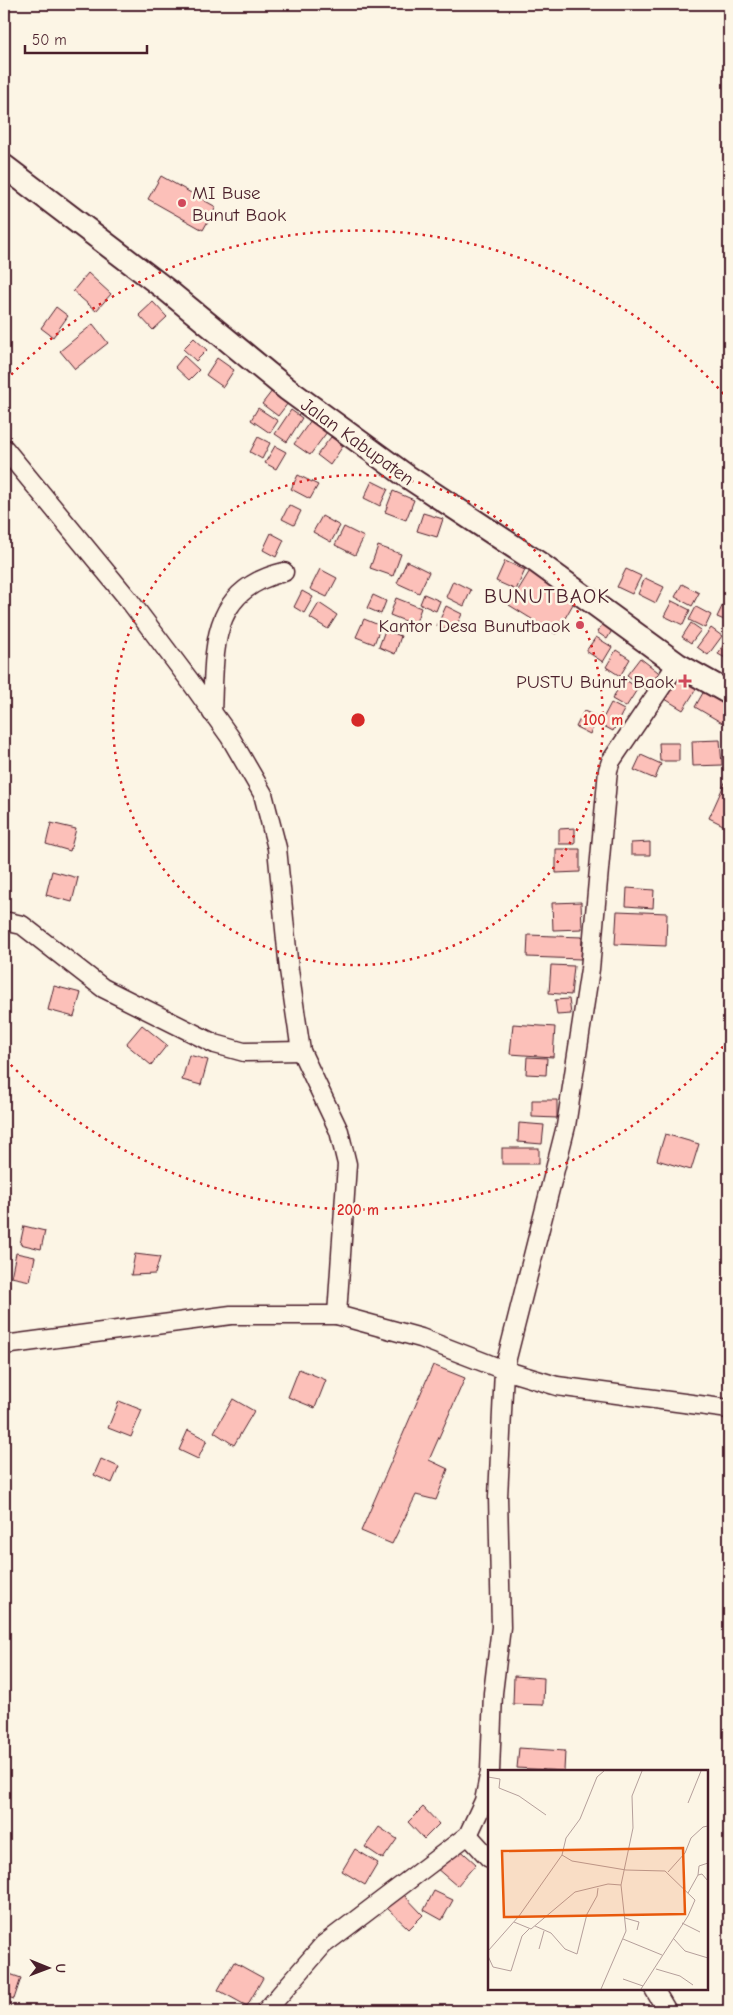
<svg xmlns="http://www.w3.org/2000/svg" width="733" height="2015" viewBox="0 0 733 2015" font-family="'Comic Neue',sans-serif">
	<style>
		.building { fill: #fcc0b9; stroke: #4a1f2b }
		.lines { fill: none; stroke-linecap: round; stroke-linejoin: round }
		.minor-casing { stroke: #4a1f2b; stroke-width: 21 }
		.tertiary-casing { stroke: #4a1f2b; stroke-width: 26 }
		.minor { stroke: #fcf5e5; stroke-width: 18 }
		.tertiary { stroke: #fcf5e5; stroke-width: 22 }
		.ring { fill: none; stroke: #d62828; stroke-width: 2.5; stroke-dasharray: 2.5 5 }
		.poi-dot { fill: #d1495b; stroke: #fcf5e5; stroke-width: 2 }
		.labels { text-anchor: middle; stroke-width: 5; stroke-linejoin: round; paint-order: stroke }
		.poi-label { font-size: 19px; fill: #4a1f2b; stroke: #fcf5e5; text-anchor: end }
		.street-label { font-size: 19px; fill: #4a1f2b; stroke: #fcf5e5 }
		.quarter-label { font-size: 21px; letter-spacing: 1px; fill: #4a1f2b; stroke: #fcf5e5 }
		.inset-road { fill: none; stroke: #b59f9b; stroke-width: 1 }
		.view { fill: #e8590c; fill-opacity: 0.15; stroke: #e8590c; stroke-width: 2.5 }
		.inset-edge { fill: none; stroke: #4a1f2b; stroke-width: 2.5 }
		.centre { fill: #d62828; stroke: #fcf5e5; stroke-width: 2.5 }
		.ring-label { font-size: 15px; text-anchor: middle; font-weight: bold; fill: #d62828; stroke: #fcf5e5; stroke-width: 5; stroke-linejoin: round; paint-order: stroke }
	</style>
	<rect width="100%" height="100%" fill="#fcf5e5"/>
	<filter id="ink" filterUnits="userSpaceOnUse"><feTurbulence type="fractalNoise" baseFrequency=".02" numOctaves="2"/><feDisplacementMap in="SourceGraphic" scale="10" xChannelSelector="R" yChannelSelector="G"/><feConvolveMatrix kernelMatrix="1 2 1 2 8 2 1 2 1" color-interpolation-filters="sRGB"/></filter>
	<g filter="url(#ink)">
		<g class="building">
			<path d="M161 176 216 207 203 230 148 199Z"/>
			<path d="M88 273 111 294 96 311 73 291Z"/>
			<path d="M153 302 167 317 153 330 139 315Z"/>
			<path d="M56 307 68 316 53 337 41 328Z"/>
			<path d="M93 324 108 343 75 369 60 351Z"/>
			<path d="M194 338 207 350 196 361 183 349Z"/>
			<path d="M184 356 199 370 189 380 175 367Z"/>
			<path d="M217 358 234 370 223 387 206 375Z"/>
			<path d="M272 391 288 403 278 416 262 404Z"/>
			<path d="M258 408 278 421 270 433 251 420Z"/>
			<path d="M291 410 302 418 287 442 275 434Z"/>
			<path d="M311 420 327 432 310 455 294 444Z"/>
			<path d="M258 437 270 443 262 459 250 452Z"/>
			<path d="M331 437 343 446 330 465 317 455Z"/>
			<path d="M275 446 286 452 276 469 265 463Z"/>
			<path d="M298 475 318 485 310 499 291 489Z"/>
			<path d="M372 481 388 489 380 506 364 498Z"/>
			<path d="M393 491 414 500 406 520 385 512Z"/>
			<path d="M289 505 301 511 294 525 282 519Z"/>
			<path d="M423 513 443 519 437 537 417 531Z"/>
			<path d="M322 516 340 526 331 542 313 532Z"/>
			<path d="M344 527 364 537 355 555 335 545Z"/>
			<path d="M271 533 284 540 276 557 263 550Z"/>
			<path d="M378 546 401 554 393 576 370 568Z"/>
			<path d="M407 561 429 572 419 593 397 583Z"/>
			<path d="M505 561 525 570 516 590 496 581Z"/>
			<path d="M320 569 337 578 327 597 310 589Z"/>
			<path d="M531 569 577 597 556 634 509 605Z"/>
			<path d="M626 569 641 576 632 594 617 587Z"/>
			<path d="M645 578 664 587 656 603 638 594Z"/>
			<path d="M453 581 471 590 464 606 446 597Z"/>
			<path d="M682 584 699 593 692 606 675 597Z"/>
			<path d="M302 591 313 597 304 613 294 607Z"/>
			<path d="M424 594 440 601 436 611 420 604Z"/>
			<path d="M373 595 386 601 381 614 367 608Z"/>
			<path d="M396 598 421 608 415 625 390 615Z"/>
			<path d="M726 598 729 599V622L717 617Z"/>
			<path d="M672 601 690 610 683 625 664 616Z"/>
			<path d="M319 603 337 615 328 629 310 618Z"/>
			<path d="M446 606 462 614 453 633 437 626Z"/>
			<path d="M696 607 711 615 705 628 689 620Z"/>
			<path d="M364 619 381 626 374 644 356 637Z"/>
			<path d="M606 619 615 625 607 639 597 632Z"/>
			<path d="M691 623 701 630 691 643 682 637Z"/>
			<path d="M711 628 722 636 708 655 697 647Z"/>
			<path d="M385 630 401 636 395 654 379 647Z"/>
			<path d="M729 635V660L718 654Z"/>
			<path d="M596 637 612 647 603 662 586 651Z"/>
			<path d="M616 650 630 659 620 676 606 667Z"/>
			<path d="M640 658 662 675 650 692 627 675Z"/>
			<path d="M680 674 698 686 683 710 665 699Z"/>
			<path d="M624 679 638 688 626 707 612 699Z"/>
			<path d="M704 691 729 707V715L724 724 695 707Z"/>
			<path d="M611 703 624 710 613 731 600 724Z"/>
			<path d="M584 711 598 717 590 734 576 727Z"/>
			<path d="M720 740 722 765 693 766 692 741Z"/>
			<path d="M659 743H679V761H660Z"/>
			<path d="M641 755 661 764 655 779 634 770Z"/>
			<path d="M728 776 729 777V828L709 818Z"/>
			<path d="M51 823 76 829 70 851 46 844Z"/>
			<path d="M575 828V844H559V829Z"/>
			<path d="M650 842V855H631V843Z"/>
			<path d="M556 849H580V872L556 873Z"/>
			<path d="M52 871 78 878 72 902 46 895Z"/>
			<path d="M627 888 654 890 653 908 626 906Z"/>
			<path d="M581 902 582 929 553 930 552 903Z"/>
			<path d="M617 911 667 913 666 946 615 944Z"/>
			<path d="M528 935 582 937 581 959 527 957Z"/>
			<path d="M551 965 574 966 571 995 549 993Z"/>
			<path d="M54 986 81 993 74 1017 48 1010Z"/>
			<path d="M569 999 571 1014 557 1015 555 1000Z"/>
			<path d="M513 1024 555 1027 553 1057 510 1054Z"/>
			<path d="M142 1025 167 1045 151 1065 126 1044Z"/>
			<path d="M189 1055 208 1060 201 1085 182 1080Z"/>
			<path d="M527 1057 547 1058 546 1075 526 1074Z"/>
			<path d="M532 1100H557V1118L532 1117Z"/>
			<path d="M519 1123 544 1125 542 1144 518 1142Z"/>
			<path d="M665 1134 699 1144 691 1170 657 1160Z"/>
			<rect x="502" y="1148" width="37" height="16"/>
			<path d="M24 1226 45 1231 41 1249 20 1244Z"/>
			<path d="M16 1253 35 1257 30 1281 11 1277Z"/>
			<path d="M135 1254 160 1257 155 1274 131 1275Z"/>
			<path d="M433 1365 465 1378 429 1460 448 1469 436 1500 416 1495 392 1544 361 1531Z"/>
			<path d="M299 1369 326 1380 315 1408 288 1397Z"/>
			<path d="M233 1399 254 1411 234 1445 214 1432Z"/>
			<path d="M119 1401 142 1410 131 1437 108 1428Z"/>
			<path d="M188 1430 207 1440 198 1459 179 1450Z"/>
			<path d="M101 1459 119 1467 112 1483 94 1475Z"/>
			<path d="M514 1676 544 1678 543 1705 513 1704Z"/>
			<path d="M519 1748 565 1751 564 1771 517 1768Z"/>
			<path d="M423 1807 439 1824 424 1839 408 1822Z"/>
			<path d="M379 1827 397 1839 383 1859 365 1847Z"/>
			<path d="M456 1846 476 1864 457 1886 436 1868Z"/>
			<path d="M355 1849 378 1863 365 1885 342 1871Z"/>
			<path d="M434 1891 453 1900 442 1920 424 1910Z"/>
			<path d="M402 1893 423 1915 409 1929 387 1908Z"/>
			<path d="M234 1962 263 1978 247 2006 218 1990Z"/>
			<path d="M4 1972 21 1978 14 1999 4 1996Z"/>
		</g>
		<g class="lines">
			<g class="minor-casing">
				<g id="minor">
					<path d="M4 448 129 600 190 681 230 737 263 794 277 848 289 970 301 1051 339 1131 347 1164 337 1315"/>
					<path d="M212 713C215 650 208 590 284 572"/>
					<path d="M4 921 22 925 103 988 215 1044 244 1052 301 1051"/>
					<path d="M4 1345 231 1315H337L421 1338 504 1370 557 1386 729 1409"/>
					<path d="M490 1771 493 1693 501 1627 498 1497 504 1370 566 1126 590 969 608 770 611 761 677 664"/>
					<path d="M468 1835 489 1858"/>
					<path d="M654 1989 667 2011"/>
					<path d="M266 2011 323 1945 468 1835 484 1801 489 1776"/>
				</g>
			</g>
			<g class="tertiary-casing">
				<path id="tertiary" d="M4 166 168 291 287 389 405 475 537 562 677 664 729 693"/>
			</g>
			<use href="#minor" class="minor"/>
			<use href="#tertiary" class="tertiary"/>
		</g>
	</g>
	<g class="ring">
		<circle cx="358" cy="720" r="245"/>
		<path d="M728 1041A490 490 0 0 1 6 1060M6 380A490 490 0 0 1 728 399"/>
	</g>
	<g class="poi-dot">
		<circle cx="182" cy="203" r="5"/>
		<circle cx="580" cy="625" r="5"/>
		<path d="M682.5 673.5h5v5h5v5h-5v5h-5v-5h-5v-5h5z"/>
	</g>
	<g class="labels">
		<g class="poi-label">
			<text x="192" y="199" text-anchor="start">MI Buse<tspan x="192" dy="22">Bunut Baok</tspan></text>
			<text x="570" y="632">Kantor Desa Bunutbaok</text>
			<text x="674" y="688">PUSTU Bunut Baok</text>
		</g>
		<g class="street-label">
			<text transform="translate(358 441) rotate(36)" y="7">Jalan Kabupaten</text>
		</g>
		<g class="quarter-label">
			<text x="547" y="603">BUNUTBAOK</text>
		</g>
	</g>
	<g transform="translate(488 1770)">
		<rect width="220" height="220" fill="#fcf5e5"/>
		<path class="inset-road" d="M0 7 12 9 11 18 31 26 58 45M200 33 213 1M74 85 84 91 138 100 177 101 207 130 200 146 153 219M180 102 197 83 203 68 215 57 220 56M210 105 211 96 220 93M200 123 210 105 214 104 220 111M137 148 151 152 149 160M26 152 43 159 87 122 120 114 133 115M194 153 212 162M47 156 63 163 77 179 89 184 99 144 109 126 110 118M185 168 197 181 220 188M135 169 174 185M51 179 56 161M0 181 31 146 74 85 78 68 92 49 109 7 116 1M0 186 5 197 23 201 34 166 41 159M168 199 192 206 205 215M135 209 155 216M113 219 138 161 133 115 145 58 144 26 154 1"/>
		<path class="view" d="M195 78 197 144 16 147 14 81Z"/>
		<rect width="220" height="220" class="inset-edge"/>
	</g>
	<circle cx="358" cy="720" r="8" class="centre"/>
	<g class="ring-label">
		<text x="603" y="725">100 m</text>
		<text x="358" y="1215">200 m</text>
	</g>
	<rect width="733" height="2015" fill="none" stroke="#fcf5e5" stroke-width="20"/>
	<rect x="10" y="10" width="713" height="1995" fill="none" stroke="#4a1f2b" stroke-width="2" filter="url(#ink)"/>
	<g transform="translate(48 1968) rotate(91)" stroke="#fcf5e5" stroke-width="4" paint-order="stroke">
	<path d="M0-4L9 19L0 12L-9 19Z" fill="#4a1f2b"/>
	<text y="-8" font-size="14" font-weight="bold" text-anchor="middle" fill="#4a1f2b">U</text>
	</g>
	<path d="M25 45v8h122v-8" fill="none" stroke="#4a1f2b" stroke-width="2.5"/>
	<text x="32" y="45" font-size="15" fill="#4a1f2b" stroke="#fcf5e5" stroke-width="4" paint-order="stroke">50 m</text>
</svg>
